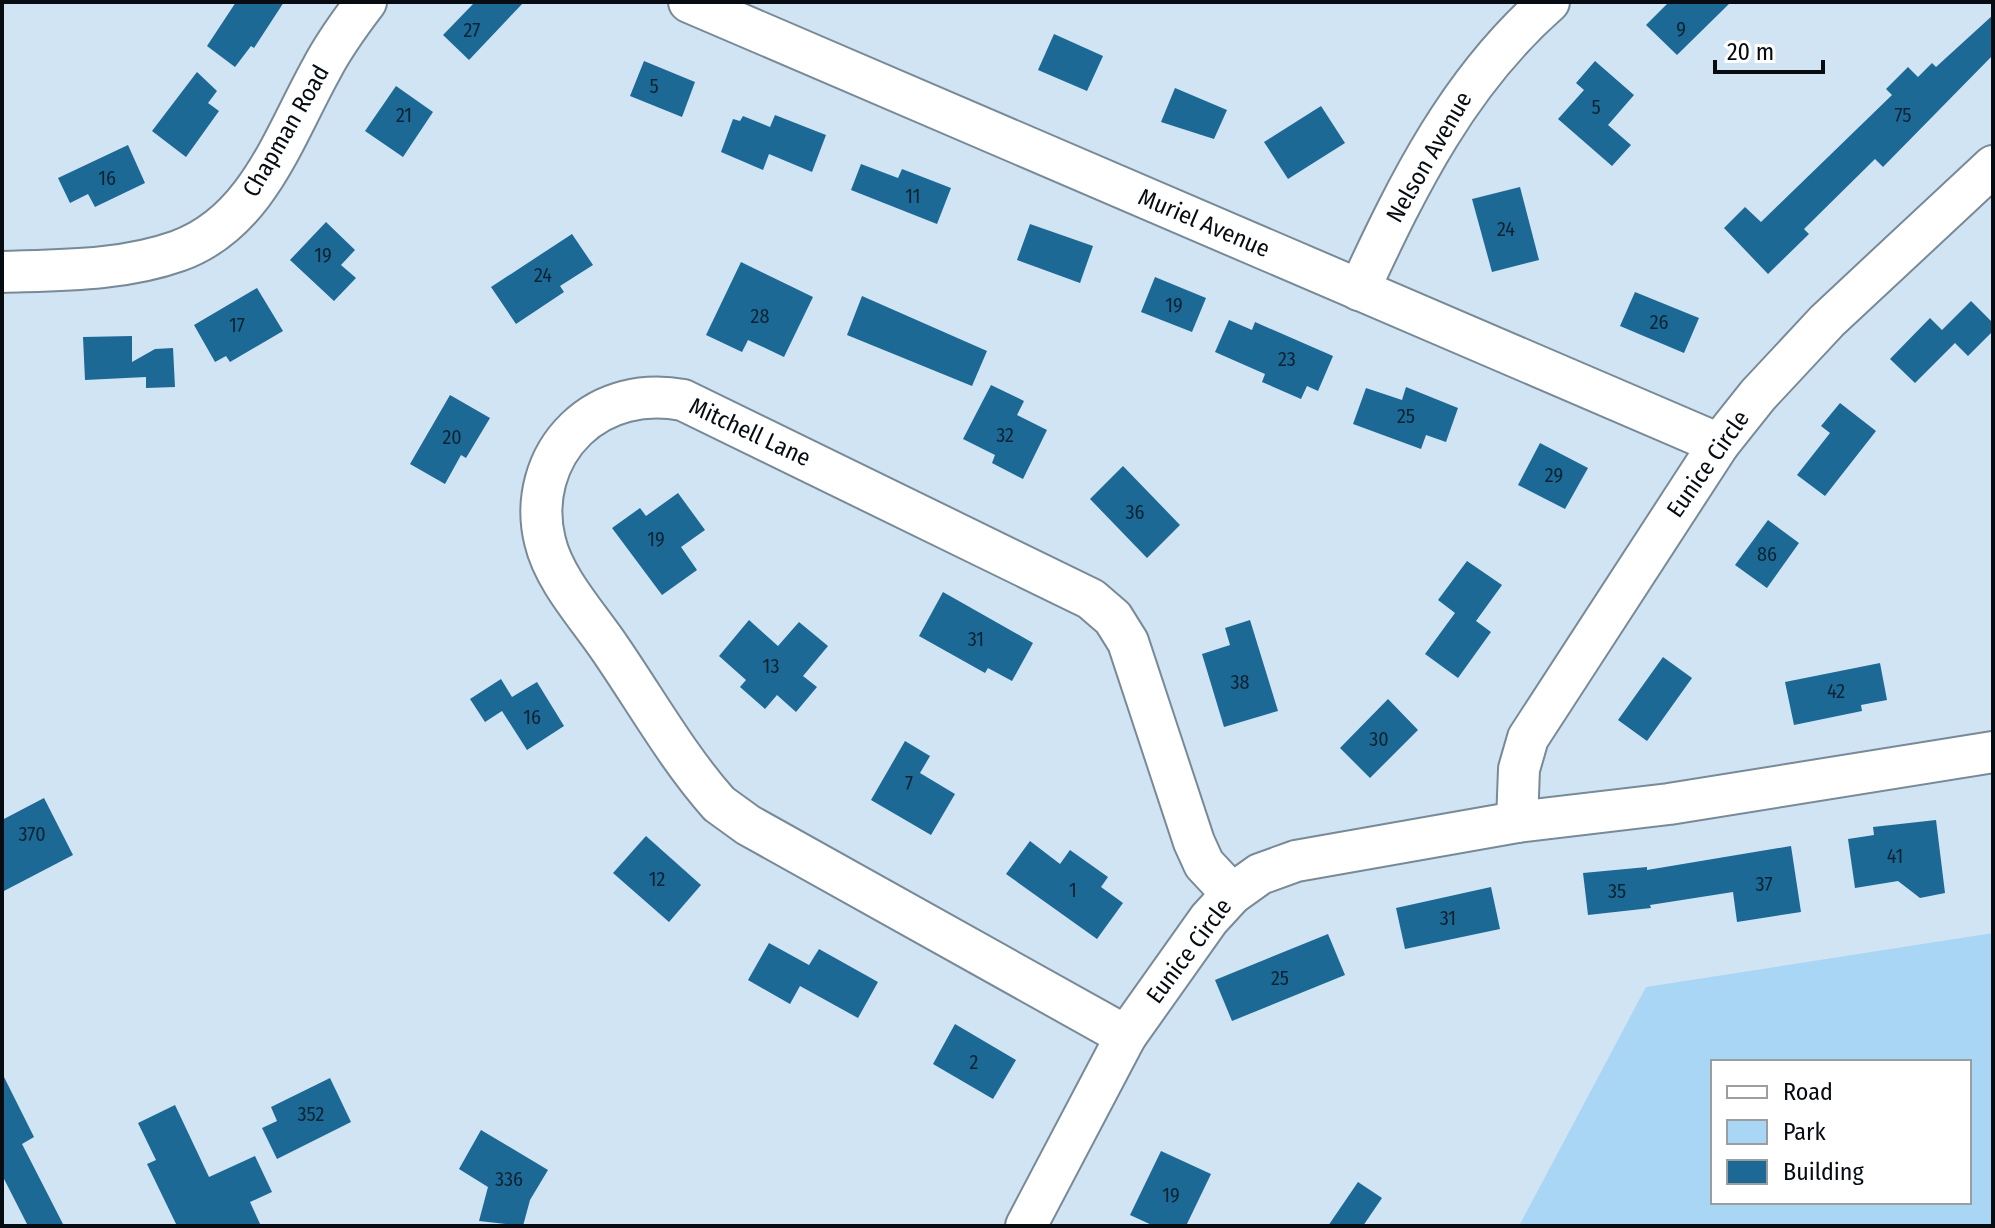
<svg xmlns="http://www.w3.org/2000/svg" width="1995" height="1228" viewBox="0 0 1995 1228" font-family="'Fira Sans Condensed',sans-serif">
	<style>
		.green { fill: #aad6f6; fill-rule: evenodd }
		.building { fill: #1c6996 }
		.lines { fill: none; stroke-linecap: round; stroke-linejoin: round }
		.minor-casing { stroke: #788a97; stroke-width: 44 }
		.minor { stroke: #fff; stroke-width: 40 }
		.labels { text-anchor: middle; stroke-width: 8; stroke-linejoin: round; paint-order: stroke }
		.number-label { font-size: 20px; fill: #0c2332 }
		.street-label { font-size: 24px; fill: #060c11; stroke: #fff }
	</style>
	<rect width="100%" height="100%" fill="#d1e4f3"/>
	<path class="green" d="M1993 933V1226H1519L1646 987ZM1713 1062H1969V1202H1713Z"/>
	<g class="building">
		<path d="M236 2H284L254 48 251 46 235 67 207 46Z"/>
		<path d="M475 2H524L469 60 443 35Z"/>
		<path d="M1669 2H1731L1677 55 1646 25Z"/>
		<path d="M1993 15V55L1883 167 1875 159 1804 229 1809 234 1768 274 1724 228 1745 207 1761 222 1892 95 1886 89 1908 67 1918 77 1932 63 1936 67Z"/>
		<path d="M1054 34 1103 56 1087 91 1038 70Z"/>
		<path d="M644 61 695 82 682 117 630 96Z"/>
		<path d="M1595 61 1634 95 1608 125 1631 145 1612 166 1558 119 1584 90 1576 83Z"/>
		<path d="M197 72 217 91 208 103 219 111 186 157 152 131Z"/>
		<path d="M396 86 433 112 403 157 365 131Z"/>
		<path d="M1175 88 1227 110 1214 139 1161 122Z"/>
		<path d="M1321 106 1345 143 1288 179 1264 142Z"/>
		<path d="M775 115 826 135 812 172 769 154 763 170 721 152 733 119 740 121 743 116 770 127Z"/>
		<path d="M128 145 145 183 95 207 88 194 70 203 58 178Z"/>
		<path d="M861 164 898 178 902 169 951 188 937 224 851 190Z"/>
		<path d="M1520 187 1539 260 1492 272 1472 199Z"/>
		<path d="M326 222 355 250 341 265 356 278 334 301 290 260Z"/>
		<path d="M1030 224 1093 246 1080 283 1017 260Z"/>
		<path d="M572 234 593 265 560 286 564 292 516 324 491 287Z"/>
		<path d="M741 262 813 297 784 357 748 340 742 352 706 335Z"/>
		<path d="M1155 277 1206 298 1192 332 1141 312Z"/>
		<path d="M257 288 283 331 230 362 226 356 215 362 194 325Z"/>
		<path d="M1635 292 1699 318 1684 353 1620 326Z"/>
		<path d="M862 296 987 351 972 386 847 335Z"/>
		<path d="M1971 301 1993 323V331L1968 356 1955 343 1915 383 1890 359 1930 318 1942 330Z"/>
		<path d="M1229 320 1252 330 1255 322 1333 356 1318 391 1307 386 1301 399 1262 382 1265 374 1215 352Z"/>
		<path d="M132 336V362L155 349 173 348 175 387 146 388V377L85 380 83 337Z"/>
		<path d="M991 385 1024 401 1017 415 1047 430 1023 479 992 463 995 455 963 439Z"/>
		<path d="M1406 387 1458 408 1446 442 1426 435 1421 449 1353 424 1366 388 1402 400Z"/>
		<path d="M450 395 490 418 466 458 461 455 445 484 410 464Z"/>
		<path d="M1840 403 1876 431 1825 496 1797 475 1830 433 1821 426Z"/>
		<path d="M1540 443 1588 468 1565 509 1518 485Z"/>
		<path d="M1123 466 1180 525 1147 558 1090 499Z"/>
		<path d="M678 493 705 530 681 547 697 570 662 595 612 528 640 508 646 516Z"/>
		<path d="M1768 520 1799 543 1767 588 1735 565Z"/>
		<path d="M1467 561 1502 585 1476 621 1491 632 1458 678 1425 654 1455 613 1438 600Z"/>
		<path d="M943 592 1033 643 1012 681 988 668 985 673 919 636Z"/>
		<path d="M749 620 778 646 799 622 828 646 803 676 817 687 796 712 777 695 765 709 740 687 746 680 719 656Z"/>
		<path d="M1250 620 1278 711 1224 727 1202 654 1230 645 1225 628Z"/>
		<path d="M1663 657 1692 678 1647 741 1618 720Z"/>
		<path d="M1880 663 1887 700 1861 705 1862 711 1794 725 1785 682Z"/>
		<path d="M501 679 512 697 537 682 564 726 527 750 502 711 485 722 470 699Z"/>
		<path d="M1388 699 1418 730 1370 778 1340 748Z"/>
		<path d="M905 741 930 756 920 773 955 794 931 835 871 800Z"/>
		<path d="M44 798 73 855 2 892V820Z"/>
		<path d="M1936 820 1945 893 1920 898 1898 881 1855 888 1848 839 1874 835 1873 827Z"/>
		<path d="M646 836 701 885 669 922 613 873Z"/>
		<path d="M1030 841 1060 864 1070 850 1108 877 1101 887 1123 903 1097 939 1006 874Z"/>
		<path d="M1791 846 1801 912 1737 922 1733 892 1650 905 1651 908 1588 915 1583 873 1647 867V870Z"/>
		<path d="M1491 887 1500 929 1405 949 1396 908Z"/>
		<path d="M1328 934 1345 975 1232 1021 1215 980Z"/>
		<path d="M769 943 809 965 819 949 878 982 858 1018 800 986 790 1004 748 980Z"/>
		<path d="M955 1024 1016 1060 993 1099 933 1064Z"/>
		<path d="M2 1073 34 1137 22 1144 64 1226H28L2 1175Z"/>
		<path d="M330 1078 351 1122 277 1159 262 1128 277 1121 271 1107Z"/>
		<path d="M175 1105 209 1177 255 1156 272 1192 250 1202 261 1226H177L147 1164 156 1160 138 1123Z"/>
		<path d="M481 1130 548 1170 530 1200 523 1226 479 1221 488 1187 459 1169Z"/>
		<path d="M1161 1151 1211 1174 1186 1226H1154L1130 1215Z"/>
		<path d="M1358 1182 1382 1198 1363 1226H1328Z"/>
	</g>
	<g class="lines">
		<g class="minor-casing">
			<g id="minor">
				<path d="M689 2 1719 444"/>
				<path d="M2 272C60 270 122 271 178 251 257 223 284 136 322 68 334 45 350 23 366 2"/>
				<path d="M1359 290C1409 182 1459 81 1549 2"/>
				<path d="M1517 822 1519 769 1528 738 1719 444 1758 395 1827 321 1993 166"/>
				<path d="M1126 1036 748 825 719 804C678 758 646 701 611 650 589 617 554 580 545 541 535 501 546 458 576 429 605 401 644 393 683 400L1091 599 1113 618 1128 642 1194 842 1204 864 1232 894"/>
				<path d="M1026 1226 1126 1036 1209 919 1232 894 1260 874 1296 861 1517 822 1669 804 1993 752"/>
			</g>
		</g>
		<use href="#minor" class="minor"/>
	</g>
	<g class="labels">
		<g class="number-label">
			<text x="1681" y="36">9</text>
			<text x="472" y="37">27</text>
			<text x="654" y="93">5</text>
			<text x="1596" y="114">5</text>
			<text x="404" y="122">21</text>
			<text x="1903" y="122">75</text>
			<text x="107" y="185">16</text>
			<text x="913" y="203">11</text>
			<text x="1506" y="236">24</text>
			<text x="323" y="262">19</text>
			<text x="543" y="282">24</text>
			<text x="1174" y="312">19</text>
			<text x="760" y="323">28</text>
			<text x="1659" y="329">26</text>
			<text x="237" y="332">17</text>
			<text x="1287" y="366">23</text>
			<text x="1406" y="423">25</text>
			<text x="1005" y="442">32</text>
			<text x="452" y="444">20</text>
			<text x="1554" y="482">29</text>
			<text x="1135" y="519">36</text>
			<text x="656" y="546">19</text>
			<text x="1767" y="561">86</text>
			<text x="976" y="646">31</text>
			<text x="771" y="673">13</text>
			<text x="1240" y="689">38</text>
			<text x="1836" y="698">42</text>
			<text x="532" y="724">16</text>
			<text x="1379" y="746">30</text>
			<text x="909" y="790">7</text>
			<text x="32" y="841">370</text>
			<text x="1895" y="863">41</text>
			<text x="657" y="886">12</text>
			<text x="1764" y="891">37</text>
			<text x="1073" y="897">1</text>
			<text x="1617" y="898">35</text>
			<text x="1448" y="925">31</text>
			<text x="1280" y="985">25</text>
			<text x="974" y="1069">2</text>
			<text x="311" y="1121">352</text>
			<text x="509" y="1186">336</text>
			<text x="1171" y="1202">19</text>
		</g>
		<g class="street-label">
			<text transform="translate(286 131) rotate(-60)" y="8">Chapman Road</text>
			<text transform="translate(1429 157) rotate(-60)" y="8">Nelson Avenue</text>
			<text transform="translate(1204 223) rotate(23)" y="8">Muriel Avenue</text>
			<text transform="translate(750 432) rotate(25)" y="8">Mitchell Lane</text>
			<text transform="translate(1708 464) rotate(-55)" y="8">Eunice Circle</text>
			<text transform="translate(1189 951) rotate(-53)" y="8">Eunice Circle</text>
		</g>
	</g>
	<rect width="1995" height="1228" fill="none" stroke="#060c11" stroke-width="8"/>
	<rect x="1711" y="1060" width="260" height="144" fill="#ffffff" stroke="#9b9ea0" stroke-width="2"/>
	<rect x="1727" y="1086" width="40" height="12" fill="#ffffff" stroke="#9b9ea0" stroke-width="2"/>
	<text x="1783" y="1100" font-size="24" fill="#060c11">Road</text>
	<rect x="1727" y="1120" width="40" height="24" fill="#aad6f6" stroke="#9b9ea0" stroke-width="2"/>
	<text x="1783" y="1140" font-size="24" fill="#060c11">Park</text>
	<rect x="1727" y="1160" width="40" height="24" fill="#1c6996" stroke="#9b9ea0" stroke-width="2"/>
	<text x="1783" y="1180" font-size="24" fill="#060c11">Building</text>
	<path d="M1715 60v12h108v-12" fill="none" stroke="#060c11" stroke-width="4"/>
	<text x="1727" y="60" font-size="24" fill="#060c11" stroke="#ffffff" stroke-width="6" paint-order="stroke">20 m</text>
</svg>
